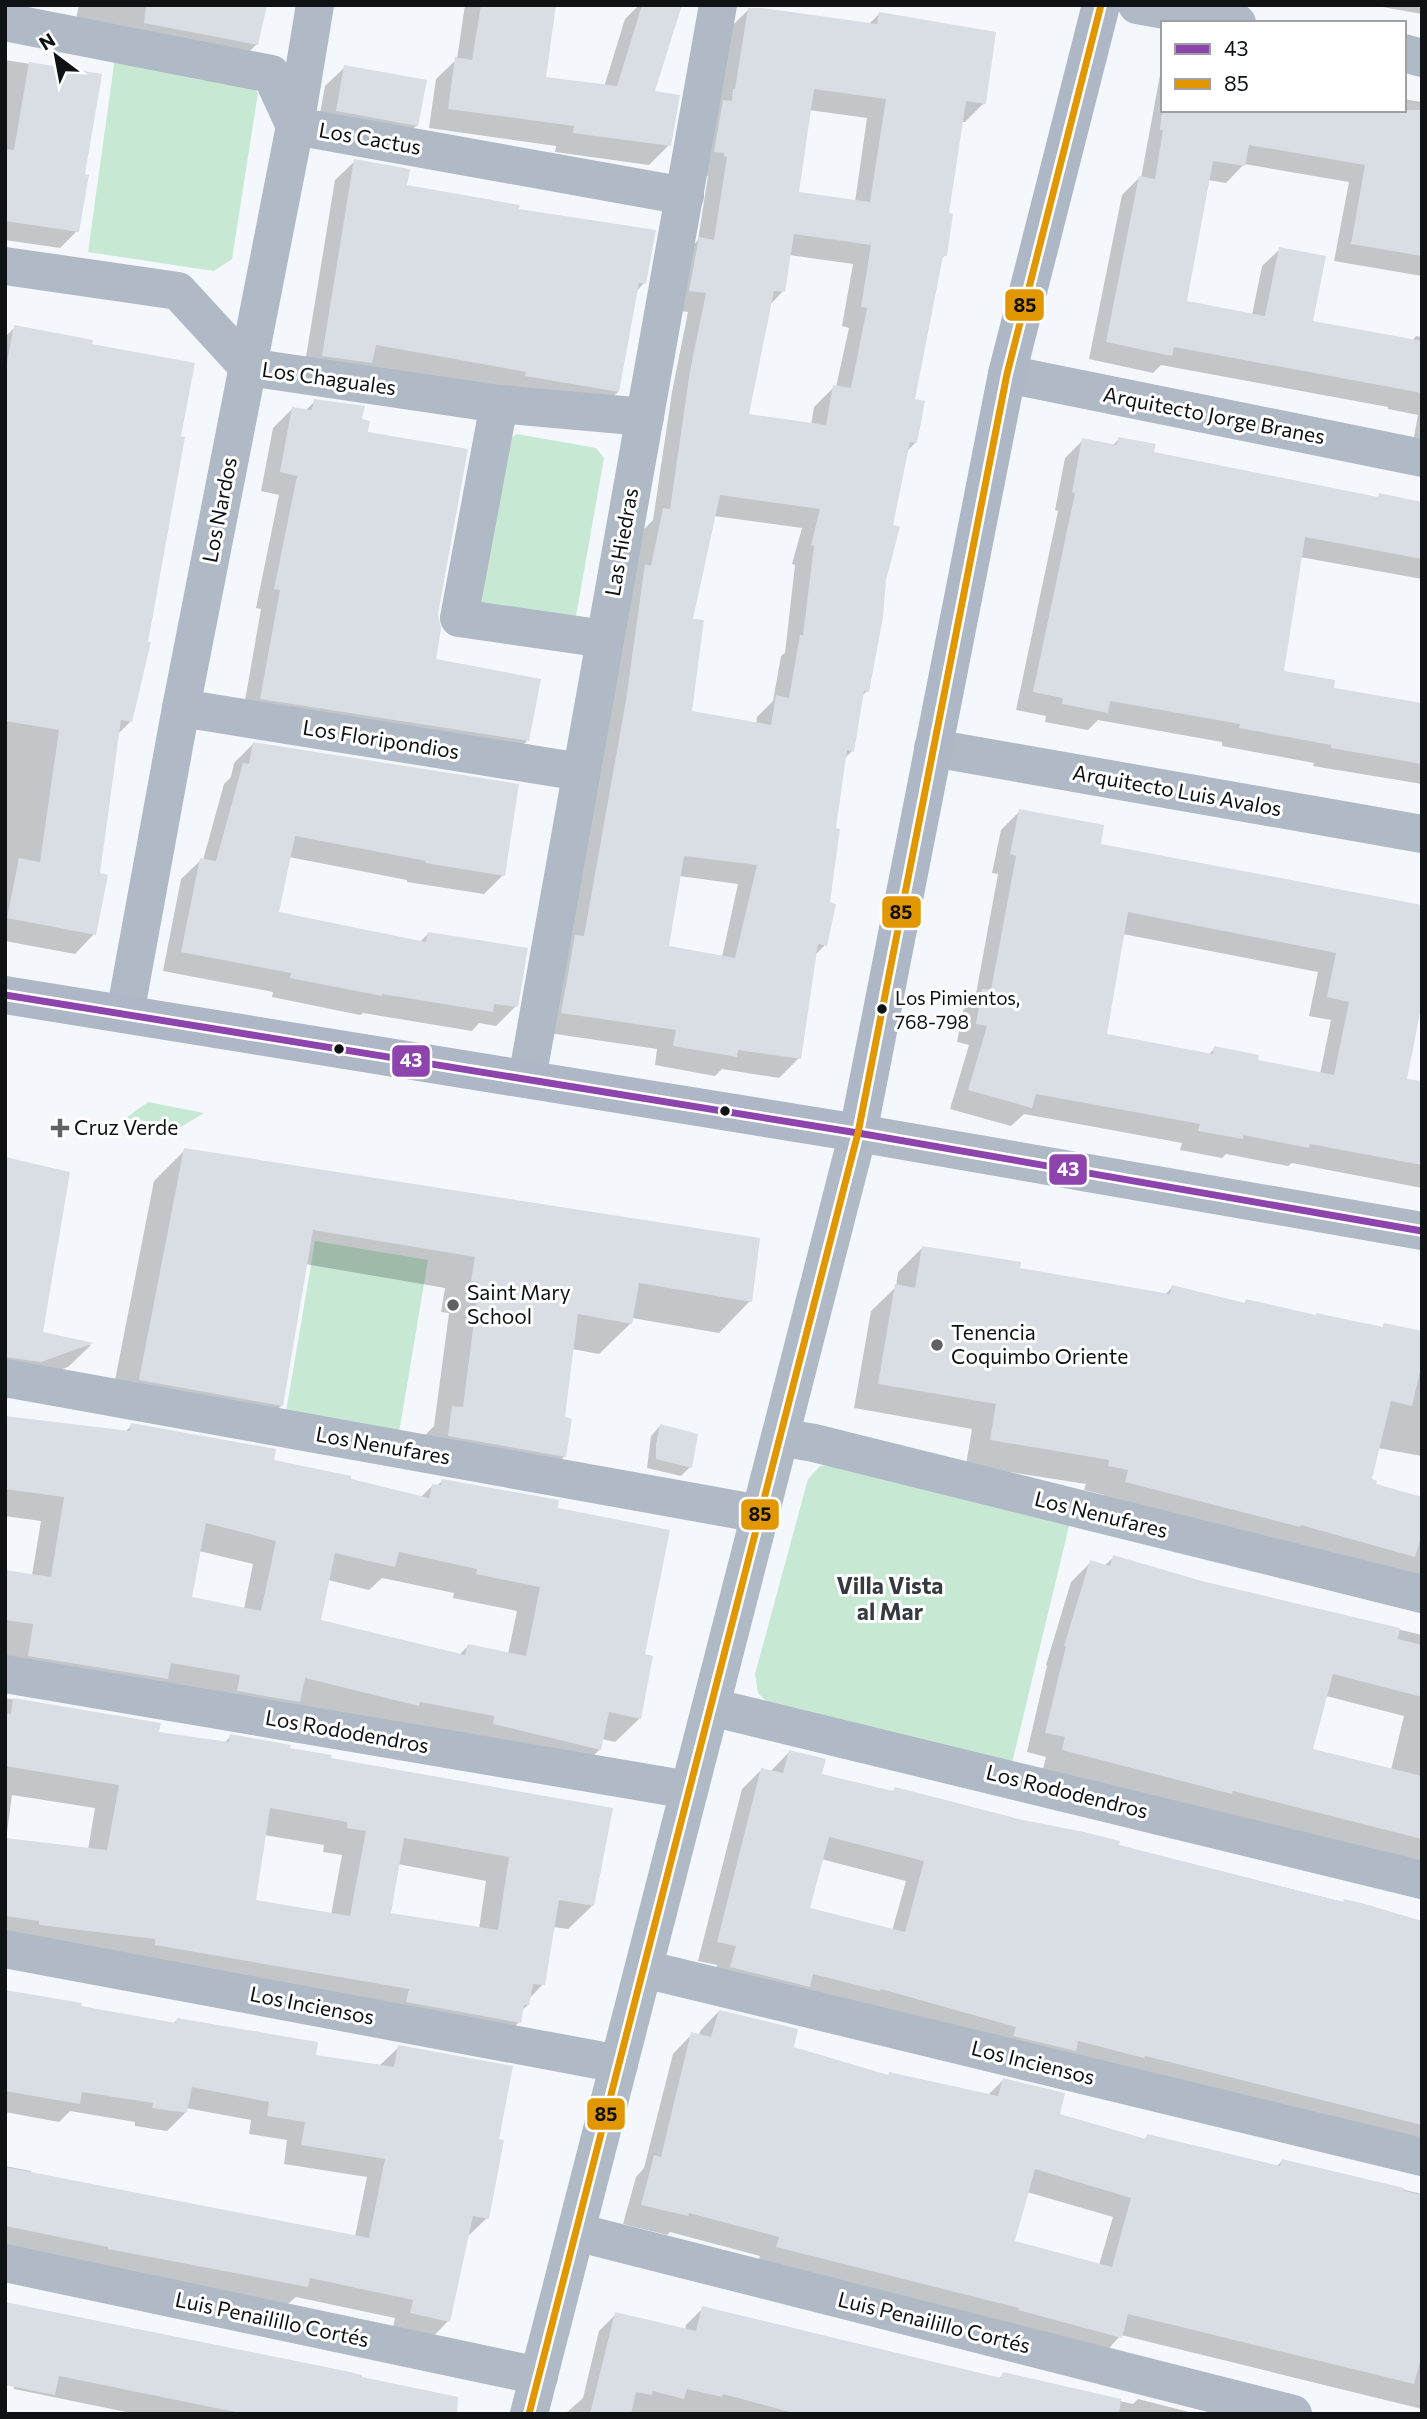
<svg xmlns="http://www.w3.org/2000/svg" width="1427" height="2419" viewBox="0 0 1427 2419" font-family="Commissioner,sans-serif">
	<style>
		.green { fill: #c7e9d4 }
		.shadow { fill: #0003; fill-rule: evenodd }
		.building { fill: #d8dee3; fill-rule: evenodd }
		.lines { fill: none; stroke-linecap: round; stroke-linejoin: round }
		.pedestrian { stroke: #b0b9c6; stroke-width: 38 }
		.minor { stroke: #b0b9c6; stroke-width: 38 }
		.tertiary { stroke: #b0b9c6; stroke-width: 38 }
		.secondary { stroke: #aeb7c5; stroke-width: 38 }
		.bus-1-casing { stroke: #fff; stroke-width: 12 }
		.bus-2-casing { stroke: #fff; stroke-width: 12 }
		.bus-1 { stroke: #8e44ad; stroke-width: 7 }
		.bus-2 { stroke: #e09702; stroke-width: 7 }
		.bus-dot { fill: #0f1214; stroke: #fff; stroke-width: 2.5 }
		.poi-dot { fill: #5f6265; stroke: #fff; stroke-width: 2.5 }
		.labels { text-anchor: middle; stroke-width: 6; stroke-linejoin: round; paint-order: stroke }
		.bus-label { font-size: 19px; fill: #0f1214; stroke: #fff; text-anchor: start }
		.street-label { font-size: 21px; fill: #0f1214; stroke: #fff }
		.poi-label { font-size: 21px; fill: #0f1214; stroke: #fff; text-anchor: start }
		.neighbourhood-label { font-size: 23px; font-weight: bold; fill: #343a3f; stroke: #fff }
		.line-badge { stroke: #fff; stroke-width: 2.5 }
		.badge-label { font-size: 19px; text-anchor: middle; font-weight: bold; fill: #fff }
		.pale-badge-label { font-size: 19px; text-anchor: middle; font-weight: bold; fill: #111 }
	</style>
	<rect width="100%" height="100%" fill="#f4f8fc"/>
	<g class="green">
		<path d="M115 57 250 83 258 93 232 259 214 271 88 252Z"/>
		<path d="M517 434 596 448 604 458 575 622 476 614 506 441Z"/>
		<path d="M148 1102 204 1113 181 1127 126 1118Z"/>
		<path d="M315 1241 428 1260 399 1433 286 1412Z"/>
		<path d="M840 1464 1071 1518 1012 1763 771 1706 758 1693 755 1674 808 1479 820 1466Z"/>
	</g>
	<g class="shadow">
		<path d="M79 5H265L257 44 237 64 74 28Z"/>
		<path d="M465 5H555L544 79 604 87 625 19 639 5H662L652 93 669 145 649 165 555 152 556 146 429 128 436 79 457 59Z"/>
		<path d="M1371 5H1422V14Z"/>
		<path d="M748 10 869 24 879 14 984 103 965 122H961L947 215 945 255 940 261 913 400 916 442 906 452 891 526 867 691 861 697 852 751 844 759 834 830 825 945 815 955 799 1058 779 1078 722 1069 715 1076 655 1065 657 1049 542 1032 644 529 653 520 672 392 688 312 671 310 680 259 698 240 708 176 705 175 729 29ZM809 110 867 118 855 202 797 194ZM789 255 853 264 842 326 849 328 836 387H834L814 407 811 425 747 416 769 306 783 291ZM714 516 802 528 792 564 795 565 785 653 781 656 773 701 757 717 756 724 690 713 691 621ZM679 876 738 884 722 957 667 947Z"/>
		<path d="M5 60 100 75 83 176 77 231 60 248 5 240Z"/>
		<path d="M345 67 417 125 397 145 317 130 325 86Z"/>
		<path d="M1163 72V110H1404V99L1422 102V276L1334 261 1349 182 1244 164 1226 183 1208 180 1185 302 1252 315 1262 266 1280 249 1311 322 1412 341 1416 336 1422 337V443L1413 442 1418 415 1388 409V407L1161 365 1153 373 1089 359 1122 195 1139 178H1141L1160 75Z"/>
		<path d="M355 161 405 186 517 211 644 283 636 292 618 392 598 411 303 375 335 180Z"/>
		<path d="M15 327 130 722 118 734 98 875 94 934 75 954 5 941V337Z"/>
		<path d="M315 401 366 433 436 614 434 660 527 741 507 760 242 718 261 609 256 608 279 495 261 491 273 428 293 408 305 411Z"/>
		<path d="M1119 439 1152 453 1376 498 1380 495 1422 503V579L1300 557 1282 672 1332 689 1422 705V784L1313 766 1314 763 1222 746V742L1098 720 1088 730 1045 722 1046 716 1016 710 1058 511 1055 510 1065 458 1083 440 1112 446Z"/>
		<path d="M253 744 503 875 484 894 407 882V880L289 857 277 914 420 942 428 934 516 1006 496 1026 479 1023 472 1031 363 1013 360 1015 272 997 273 992 163 971 181 879 201 860H203L224 784 231 777 234 763Z"/>
		<path d="M1020 811 1099 846 1422 907 1405 1080 1422 1083V1188L1292 1163 1288 1166 1226 1154 1222 1158 1180 1150 1182 1143 1024 1114 1011 1126 950 1109 969 1045 957 1042 963 1010 975 999 998 874 992 873 1001 830ZM1123 934 1318 972 1309 1016 1331 1020 1320 1074 1256 1061 1215 1048 1208 1055 1105 1036Z"/>
		<path d="M185 1150 750 1301 719 1333 632 1318 631 1323 599 1354 572 1349 563 1419 565 1456 533 1487 421 1439 434 1426 449 1313 441 1312 445 1288 305 1264 282 1405 251 1436 109 1411 154 1181Z"/>
		<path d="M5 1159 41 1334 91 1345 68 1367 16 1386 5 1384Z"/>
		<path d="M923 1247 1018 1270 1165 1295 1172 1287 1243 1305 1246 1301 1315 1317 1381 1328 1385 1325 1422 1333V1456L1187 1414 1183 1431 1422 1498V1590L1101 1507 1104 1495 1084 1490 1086 1484 966 1465 972 1429 854 1408 871 1311 896 1287 898 1272Z"/>
		<path d="M5 1417 125 1432 132 1425 420 1498 432 1486H437L442 1481 556 1510 643 1656 640 1718 615 1742 602 1739 600 1749 576 1774 5 1680V1571L32 1575 41 1521 5 1516ZM199 1551 253 1564 244 1609 190 1599ZM382 1578 454 1593 453 1598 517 1611 508 1654 468 1646 458 1656 319 1621 328 1580 369 1590Z"/>
		<path d="M660 1426 690 1467 681 1476 647 1468 651 1436Z"/>
		<path d="M1114 1557 1202 1582 1422 1635V1864L1043 1769 1046 1757 1027 1752 1047 1666 1046 1665 1071 1582 1091 1562 1104 1566ZM1326 1696 1404 1716 1391 1770 1311 1750Z"/>
		<path d="M5 1698 159 1724 157 1733 224 1743 231 1736 329 1759 610 1810 593 1905 568 1929 553 1927 543 1984 529 1999 528 2005 521 2011 519 2022 495 2047 5 1943ZM12 1795 95 1808 88 1850 6 1840ZM264 1835 324 1845 323 1852 342 1855 331 1915 254 1902ZM398 1864 486 1881 479 1929 389 1914Z"/>
		<path d="M789 1752 820 1775 891 1792 895 1789 1422 1922V2149L712 1987 717 1965 698 1961 742 1789 762 1769 770 1772ZM821 1859 906 1881 892 1931 808 1909Z"/>
		<path d="M5 1991 79 2008 173 2024 177 2020 314 2057 380 2065 399 2047 497 2140 487 2218 467 2237 448 2321 430 2340 392 2332 395 2318 296 2297 288 2304 5 2248V2166L31 2171V2173L355 2237 367 2177 284 2164 287 2140 249 2134 251 2120 186 2108V2112L167 2131 135 2126V2122L70 2111 59 2122 5 2112Z"/>
		<path d="M719 2011 792 2048 887 2077 988 2095 1003 2080 1058 2115 1143 2140 1148 2136 1276 2167 1282 2161 1422 2194V2409L1121 2335 1101 2357 757 2266 760 2256 670 2232 667 2235 623 2224 636 2177 644 2168 673 2054 692 2034 699 2036 700 2031ZM1027 2192 1113 2217 1099 2265 1013 2242Z"/>
		<path d="M5 2303 441 2414H136L14 2389Z"/>
		<path d="M703 2308 998 2379 1004 2374 1133 2404 1138 2399 1197 2414H565L583 2398 599 2331 616 2314 685 2331 686 2325Z"/>
	</g>
	<g class="building">
		<path d="M146 5H267L258 45 144 23Z"/>
		<path d="M481 5H556L546 77 617 86 642 5H682L655 91 680 95 671 146 573 133 574 126 448 109 455 57 472 60Z"/>
		<path d="M748 8H763L877 24 879 12 996 32 986 104 966 101 949 213 953 214 947 256H943L915 399 925 401 917 443 910 442 893 525 900 527 886 580 883 617 869 692 864 691 854 752 847 750 836 828 840 829 830 902 836 904 827 946 818 944 801 1059 738 1050 737 1057 673 1046 676 1030 561 1013 575 935 584 936 626 700 645 564 651 566 663 508 670 509 690 371 706 293 689 291 699 237 714 240 727 157 724 156V153L714 152 723 100 732 101 733 89H735ZM814 89 886 99 870 202 799 192ZM794 234 871 245 861 307 867 308 851 388 833 385 826 425 749 414 774 291 785 292ZM720 495 820 509 811 545 814 546 803 635H800L789 698 776 695 771 725 692 711 704 620 693 619ZM684 856 757 865 735 958 669 946Z"/>
		<path d="M29 62 102 74 85 174 89 175 79 232 5 221V149L14 150Z"/>
		<path d="M344 65 427 80 418 126 336 111Z"/>
		<path d="M1162 110H1422V256L1351 244 1365 165 1249 145 1245 166 1213 161 1187 301 1265 316 1279 247 1326 256 1313 321 1422 341V393L1174 347 1172 356 1106 342 1139 176 1155 179 1163 130H1160Z"/>
		<path d="M354 159 410 169 407 185 520 205 519 209 656 230 646 284 639 283 619 392 525 376 526 372 376 345 372 363 322 356Z"/>
		<path d="M14 325 93 340 92 344 195 363 181 436 185 437 148 642H151L132 722 121 720 100 873 108 875 96 935 7 918 19 858 40 862 59 730 5 721V373Z"/>
		<path d="M314 399 365 406 362 419 370 421 368 432 468 449 438 614 441 629 436 659 541 679 529 741 260 699 280 590 274 589 297 476 280 472 292 407 312 410Z"/>
		<path d="M1118 437 1156 444 1154 452 1378 497 1379 493 1422 502V559L1305 537 1284 671 1335 680 1334 688 1422 703V764L1331 748V745L1239 728 1240 724 1110 701 1108 713 1062 704 1063 698 1033 692 1075 493 1072 492 1082 438 1117 445Z"/>
		<path d="M253 742 519 784 505 876 425 863 426 861 295 836 279 912 426 942 428 932 528 948 518 1007 494 1004 493 1012 382 994V996L290 978 291 973 181 952 200 858 216 861 243 763 249 764Z"/>
		<path d="M1019 809 1104 825 1101 844 1422 905V1003L1407 1079 1422 1081V1165L1310 1144 1309 1148 1243 1135V1139L1198 1131 1200 1124 1036 1094 1032 1108 968 1090 987 1026 976 1024 982 989 991 990 1016 856 1010 854ZM1128 912 1336 953 1327 997 1349 1002 1334 1075 1258 1060 1259 1055 1214 1046 1213 1054 1107 1034Z"/>
		<path d="M184 1148 760 1238 752 1302 639 1283 632 1324 578 1314 565 1417 572 1419 566 1457 448 1436 452 1406 463 1407 479 1282 471 1281 475 1257 313 1230 283 1406 139 1380Z"/>
		<path d="M5 1157 70 1172 43 1332 94 1343 41 1362 5 1357Z"/>
		<path d="M922 1246 1021 1262 1020 1268 1170 1294 1172 1285 1245 1303 1246 1299 1316 1315V1313L1383 1327 1384 1323 1422 1331V1363L1412 1406 1391 1401 1372 1479 1377 1481 1376 1484 1422 1497V1534L1415 1557 1301 1525 1300 1527 1125 1482 1128 1470 1108 1466 1109 1460 990 1440 996 1404 878 1384 895 1284 915 1288Z"/>
		<path d="M5 1416 130 1431 131 1423 276 1449 274 1460 351 1476V1479L429 1498 432 1484 441 1485 442 1479 559 1500 558 1508 670 1530 645 1654 653 1656 641 1719 609 1712 601 1750 493 1724 494 1716 420 1702 419 1706 305 1678 300 1702 237 1691 240 1675 171 1663 168 1679 28 1656 33 1624 5 1620V1570L51 1577 64 1497 5 1489ZM206 1523 276 1541 261 1611 192 1597ZM399 1552 477 1569 476 1574 540 1587 526 1656 468 1644 465 1655 321 1620 335 1553 395 1567Z"/>
		<path d="M660 1424 698 1434 692 1468 656 1459V1444Z"/>
		<path d="M1113 1555 1202 1581 1400 1628 1398 1639 1422 1645V1697L1333 1674 1313 1749 1422 1776V1839L1233 1791 1232 1794 1062 1750 1065 1737 1045 1733 1066 1646H1064L1090 1560 1110 1566Z"/>
		<path d="M13 1698 161 1723 159 1732 229 1742 230 1734 291 1745 290 1748 332 1755 331 1758 613 1808 594 1906 559 1900 545 1985 533 1984 529 2005H524L521 2023 406 2002 409 1989 155 1945V1939L39 1925V1921L5 1916V1838L107 1850 119 1785 5 1766V1713L11 1714ZM270 1808 347 1822V1828L366 1831 350 1916 256 1900ZM404 1838 509 1857 498 1930 391 1913Z"/>
		<path d="M789 1750 826 1759 822 1774 893 1791 895 1787 1023 1820 1084 1832 1120 1841 1119 1845 1343 1902 1344 1899 1365 1904 1422 1921V2125L1145 2056 1144 2058 1078 2041 1076 2051 1013 2036 1016 2027 881 1989 880 1991 813 1974 810 1987 730 1967 736 1946 717 1942 761 1768 783 1773ZM829 1837 924 1861 905 1932 810 1908Z"/>
		<path d="M5 1990 82 2003 81 2006 176 2023 177 2018 318 2042 316 2055 394 2067 398 2045 513 2066 499 2139 504 2140 489 2219 473 2216 450 2322 410 2313 413 2300 310 2278 308 2287 108 2249V2247L5 2226V2167L369 2238 385 2159 301 2145 305 2122 267 2116 269 2102 192 2087 187 2113 152 2108 153 2103 82 2092 80 2104 5 2091Z"/>
		<path d="M719 2010 798 2029 794 2047 888 2075 889 2072 998 2096 1003 2078 1065 2093 1060 2114 1146 2139 1147 2134 1280 2166 1282 2159 1404 2188V2191L1422 2195V2354L1414 2384 1128 2314 1122 2338 1018 2310 1019 2308 776 2247 779 2237 689 2213 688 2216 641 2205 654 2155 661 2157 691 2032 711 2037ZM1035 2169 1131 2198 1112 2267 1015 2241Z"/>
		<path d="M5 2302 345 2371 362 2375V2377L458 2397 457 2414H245L59 2376 55 2395 5 2385Z"/>
		<path d="M702 2306 1001 2378 1003 2372 1121 2399 1119 2414H798L723 2394 722 2397 687 2389 684 2399 653 2391 652 2395 636 2392 631 2414H590L615 2312 696 2331Z"/>
	</g>
	<g class="lines">
		<path class="pedestrian" d="M499 404 459 618 605 639"/>
		<g class="minor">
			<path d="M1137 5 1237 23"/>
			<path d="M5 22 271 74 295 126 685 196"/>
			<path d="M1404 53 1422 58"/>
			<path d="M5 266 178 291 248 367 499 404 645 417"/>
			<path d="M1007 374 1422 458"/>
			<path d="M181 708 581 772"/>
			<path d="M933 748 1422 834"/>
			<path d="M527 1079 718 5"/>
			<path d="M5 1378 760 1514"/>
			<path d="M780 1437 814 1443 1422 1594"/>
			<path d="M5 1674 689 1790"/>
			<path d="M711 1707 1422 1880"/>
			<path d="M5 1949 619 2064"/>
			<path d="M644 1969 1422 2157"/>
			<path d="M576 2232 1293 2414"/>
			<path d="M5 2263 539 2376"/>
		</g>
		<g class="tertiary">
			<path d="M125 1014 181 708 295 126 315 5"/>
			<path d="M529 2414 858 1133 1422 1231"/>
		</g>
		<path class="secondary" d="M5 995 858 1133 1007 374 1101 5"/>
		<g class="bus-1-casing">
			<path id="bus-1" d="M5 995 858 1133 1422 1231"/>
		</g>
		<g class="bus-2-casing">
			<path id="bus-2" d="M529 2414 858 1133 1007 374 1101 5"/>
		</g>
		<use href="#bus-1" class="bus-1"/>
		<use href="#bus-2" class="bus-2"/>
	</g>
	<g class="bus-dot">
		<circle cx="882" cy="1009" r="6"/>
		<circle cx="339" cy="1049" r="6"/>
		<circle cx="725" cy="1111" r="6"/>
	</g>
	<g class="poi-dot">
		<path d="M56.5 1117.5h7v7h7v7h-7v7h-7v-7h-7v-7h7z"/>
		<circle cx="453" cy="1305" r="7"/>
		<circle cx="937" cy="1345" r="7"/>
	</g>
	<g class="labels">
		<g class="bus-label">
			<text x="895" y="1005">Los Pimientos,<tspan x="895" dy="24">768-798</tspan></text>
		</g>
		<g class="street-label">
			<text transform="translate(370 139) rotate(10)" y="7">Los Cactus</text>
			<text transform="translate(329 379) rotate(8)" y="7">Los Chaguales</text>
			<text transform="translate(1214 416) rotate(11)" y="7">Arquitecto Jorge Branes</text>
			<text transform="translate(220 510) rotate(-79)" y="7">Los Nardos</text>
			<text transform="translate(622 542) rotate(-80)" y="7">Las Hiedras</text>
			<text transform="translate(381 740) rotate(9)" y="7">Los Floripondios</text>
			<text transform="translate(1177 791) rotate(10)" y="7">Arquitecto Luis Avalos</text>
			<text transform="translate(383 1446) rotate(10)" y="7">Los Nenufares</text>
			<text transform="translate(1101 1515) rotate(14)" y="7">Los Nenufares</text>
			<text transform="translate(347 1732) rotate(10)" y="7">Los Rododendros</text>
			<text transform="translate(1067 1792) rotate(14)" y="7">Los Rododendros</text>
			<text transform="translate(312 2006) rotate(11)" y="7">Los Inciensos</text>
			<text transform="translate(1033 2063) rotate(14)" y="7">Los Inciensos</text>
			<text transform="translate(272 2320) rotate(12)" y="7">Luis Penailillo Cortés</text>
			<text transform="translate(934 2323) rotate(14)" y="7">Luis Penailillo Cortés</text>
		</g>
		<g class="poi-label">
			<text x="74" y="1135">Cruz Verde</text>
			<text x="467" y="1300">Saint Mary<tspan x="467" dy="24">School</tspan></text>
			<text x="951" y="1340">Tenencia<tspan x="951" dy="24">Coquimbo Oriente</tspan></text>
		</g>
		<g class="neighbourhood-label">
			<text x="890" y="1594">Villa Vista<tspan x="890" dy="26">al Mar</tspan></text>
		</g>
	</g>
	<g class="line-badge">
		<rect x="1004" y="288" width="41" height="34" rx="7" fill="#e09702"/>
		<rect x="881" y="895" width="41" height="34" rx="7" fill="#e09702"/>
		<rect x="391" y="1044" width="40" height="34" rx="7" fill="#8e44ad"/>
		<rect x="1048" y="1153" width="40" height="33" rx="7" fill="#8e44ad"/>
		<rect x="740" y="1498" width="40" height="33" rx="7" fill="#e09702"/>
		<rect x="586" y="2097" width="40" height="34" rx="7" fill="#e09702"/>
	</g>
	<g class="badge-label">
		<text x="411" y="1067">43</text>
		<text x="1068" y="1176">43</text>
	</g>
	<g class="pale-badge-label">
		<text x="1025" y="312">85</text>
		<text x="901" y="919">85</text>
		<text x="760" y="1521">85</text>
		<text x="606" y="2121">85</text>
	</g>
	<rect width="1427" height="2419" fill="none" stroke="#0f1214" stroke-width="14"/>
	<rect x="1161" y="21" width="245" height="91" fill="#ffffff" stroke="#9fa0a1" stroke-width="2"/>
	<rect x="1175" y="44" width="35" height="10" fill="#8e44ad" stroke="#9fa0a1" stroke-width="2"/>
	<text x="1224" y="56" font-size="21" fill="#0f1214">43</text>
	<rect x="1175" y="79" width="35" height="10" fill="#e09702" stroke="#9fa0a1" stroke-width="2"/>
	<text x="1224" y="91" font-size="21" fill="#0f1214">85</text>
	<g transform="translate(56 56) rotate(328)" stroke="#ffffff" stroke-width="5" paint-order="stroke">
	<path d="M0-5L12 26L0 18L-12 26Z" fill="#0f1214"/>
	<text y="-10" font-size="19" font-weight="bold" text-anchor="middle" fill="#0f1214">N</text>
	</g>
</svg>
